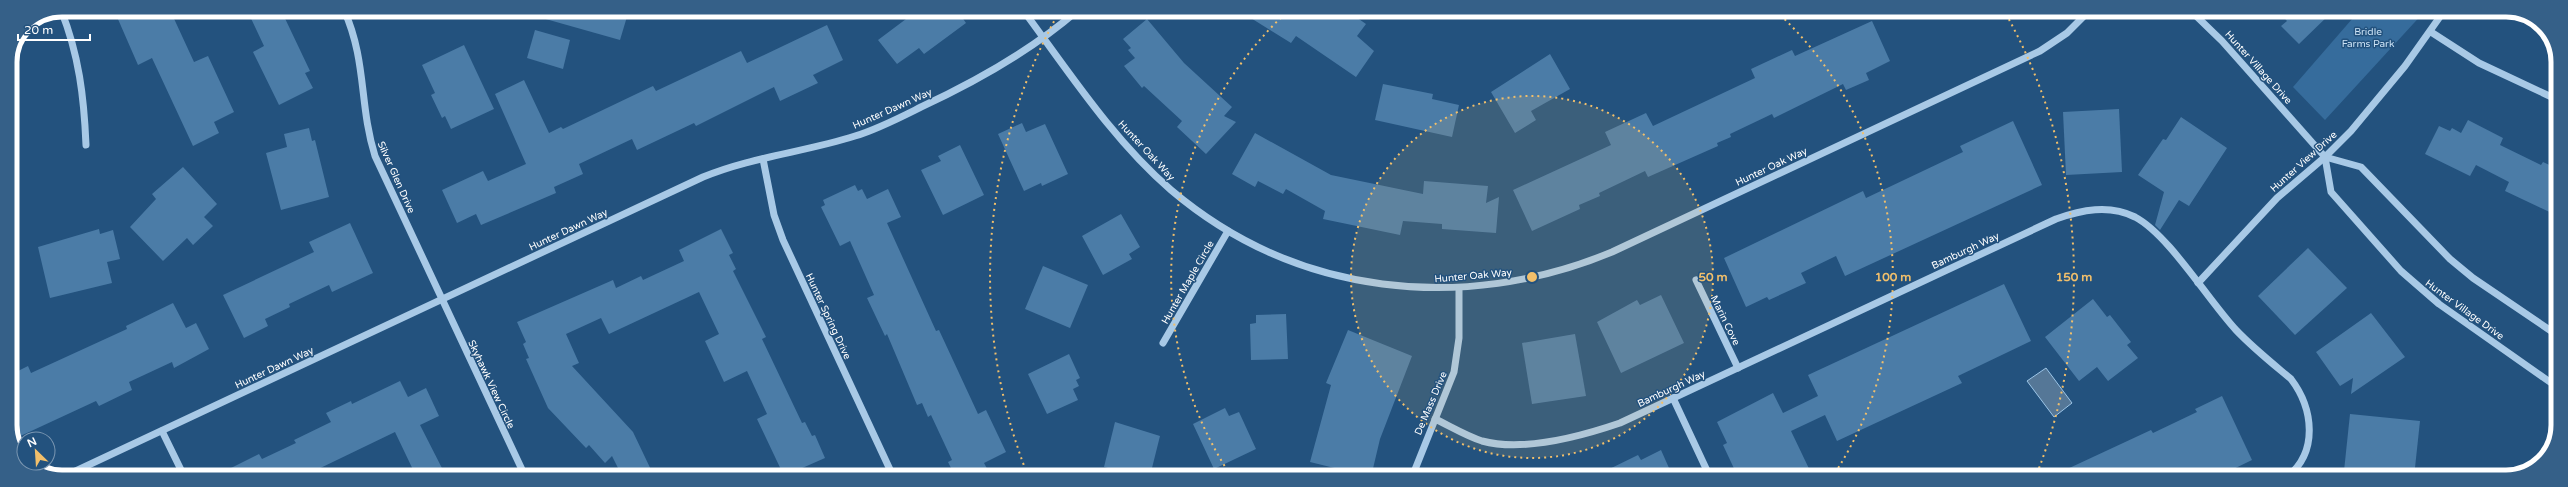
<svg xmlns="http://www.w3.org/2000/svg" width="2568" height="487" viewBox="0 0 2568 487" font-family="'Varela Round',sans-serif">
	<style>
		.green { fill: #366c9c }
		.water { fill: #557797; stroke: #9cc5e7 }
		.building { fill: #4b7ca7 }
		.lines { fill: none; stroke-linecap: round; stroke-linejoin: round }
		.minor { stroke: #a8c9e6; stroke-width: 7 }
		.ring { fill: none; stroke: #f1bf6b; stroke-width: 2; stroke-dasharray: 2 4 }
		.labels { text-anchor: middle; stroke-width: 3; stroke-linejoin: round; paint-order: stroke }
		.park-label { font-size: 10px; fill: #cbe2f5; stroke: #23527e }
		.street-label { font-size: 10px; fill: #fff; stroke: #23527e }
		.rim { fill: none; stroke: #fff; stroke-width: 5 }
		.centre { fill: #f1bf6b; stroke: #23527e; stroke-width: 2 }
		.ring-label { font-size: 12px; text-anchor: middle; font-weight: bold; fill: #f1bf6b; stroke: #23527e; stroke-width: 3; stroke-linejoin: round; paint-order: stroke }
	</style>
	<rect width="100%" height="100%" fill="#23527e"/>
	<path class="green" d="M2359 11H2425L2325 120 2293 87Z"/>
	<path class="water" d="M2046 368 2072 403 2054 417 2027 381Z"/>
	<g class="building">
		<path d="M114 10H170L194 62 208 56 234 112 214 122 219 133 193 146 152 58 138 65Z"/>
		<path d="M247 10H281L310 71 305 73 313 88 279 105 253 52 264 46Z"/>
		<path d="M536 10H629L620 40 535 16Z"/>
		<path d="M918 10H957L966 23 924 54 919 48 897 64 878 40Z"/>
		<path d="M1238 10H1346L1366 24 1357 36 1374 51 1356 77 1296 36 1291 43Z"/>
		<path d="M2278 11H2333L2299 44 2281 26 2287 21Z"/>
		<path d="M1147 19 1184 63 1232 107 1224 116 1236 122 1206 154 1177 127 1182 121 1144 86 1142 88 1124 66 1135 58 1128 50 1131 48 1123 39Z"/>
		<path d="M1872 21 1890 61 1866 73 1869 80 1846 90 1843 84 1774 118 1772 114 1730 134 1731 137 1717 143 1718 146 1648 177 1645 171 1599 193 1600 196 1579 205 1580 209 1532 231 1513 190 1611 145 1605 132 1646 113 1653 126 1755 78 1751 69 1792 50 1795 56Z"/>
		<path d="M827 25 843 60 813 75 818 83 780 101 774 87 696 126 694 123 637 150 632 139 579 164 583 174 554 187 556 193 481 225 476 214 457 223 442 190 483 171 488 181 526 164 495 94 524 80 549 133 561 127 563 129 653 86 656 91 741 51 747 63Z"/>
		<path d="M535 30 570 40 563 69 527 58Z"/>
		<path d="M464 45 494 109 451 129 445 116 442 118 431 95 435 93 422 65Z"/>
		<path d="M1550 54 1570 89 1531 111 1536 120 1515 133 1491 92Z"/>
		<path d="M1383 84 1433 94 1432 99 1459 105 1452 137 1375 120Z"/>
		<path d="M2119 109 2122 172 2066 175 2063 112Z"/>
		<path d="M2181 117 2227 148 2189 206 2179 200 2160 230 2155 225 2164 192 2138 175 2163 139 2166 140Z"/>
		<path d="M2468 120 2503 138 2500 145 2541 165 2543 162 2558 169V216L2505 191 2509 182 2476 165 2470 176 2425 154 2439 126 2450 131 2452 128 2461 133Z"/>
		<path d="M2013 121 2042 185 1845 276 1836 256 1801 273 1806 283 1769 300 1767 297 1746 307 1724 258 1863 191 1866 198 1963 152 1960 146Z"/>
		<path d="M1022 123 1026 132 1045 124 1068 174 1042 186 1041 183 1024 191 998 134Z"/>
		<path d="M309 128 312 141 315 140 329 197 281 210 266 153 287 147 284 134Z"/>
		<path d="M1255 133 1331 175 1423 194 1424 181 1488 186 1486 203 1499 197 1496 233 1442 229V224L1403 221 1400 235 1323 219 1325 211 1286 189 1283 194 1258 181 1255 187 1232 174Z"/>
		<path d="M960 145 984 195 943 215 921 170 941 161 938 156Z"/>
		<path d="M183 167 217 204 204 217 213 226 193 245 187 238 163 261 130 227 156 199 152 194Z"/>
		<path d="M855 185 858 191 862 189 867 199 888 189 901 217 887 223 936 331 939 330 978 414 986 410 1006 452 984 463 991 476H955L948 462 952 460 931 415 928 417 922 403 917 405 887 334 885 336 867 298 874 295 850 241 840 246 821 207 825 205 823 200Z"/>
		<path d="M1121 214 1140 247 1129 254 1132 259 1103 275 1082 236Z"/>
		<path d="M350 223 373 273 332 292 329 285 289 304 290 307 265 319 268 326 244 338 223 295 314 252 309 242Z"/>
		<path d="M99 229 100 234 113 230 120 259 107 262 112 283 50 298 38 247Z"/>
		<path d="M721 229 733 253 729 255 736 269 733 271 766 337 762 339 802 423 805 422 812 436 815 435 825 458 784 476 757 419 767 414 747 371 724 382 705 341 719 334 699 292 609 334 601 318 566 334 579 363 572 366 633 432 654 476H622L612 456 605 463 589 445 586 448 548 408 526 359 529 358 523 344 526 342 517 322 613 280 616 288 641 276 643 280 684 261 679 250Z"/>
		<path d="M2308 248 2347 288 2295 335 2258 296Z"/>
		<path d="M1043 266 1088 285 1070 328 1025 309Z"/>
		<path d="M2004 284 2031 341 1958 376 1962 383 1837 441 1825 415 1791 431 1813 477H1738L1723 445 1727 443 1717 422 1773 393 1783 413 1818 396 1808 375Z"/>
		<path d="M1661 295 1684 343 1621 373 1597 322 1637 300 1640 305Z"/>
		<path d="M2093 299 2107 317 2110 315 2131 342 2127 345 2138 358 2108 381 2097 367 2079 381 2045 337Z"/>
		<path d="M173 303 186 328 196 323 209 349 174 368 172 362 129 382 132 390 99 406 96 401 14 439 10 431V375L28 366 31 373 127 329 126 326Z"/>
		<path d="M2371 313 2405 357 2351 394 2353 378 2340 386 2316 352Z"/>
		<path d="M1286 314 1288 359 1251 360 1250 324 1256 323V315Z"/>
		<path d="M1348 330 1412 356 1380 439 1371 477 1310 462 1331 385 1326 383Z"/>
		<path d="M1575 334 1586 396 1532 404 1522 343Z"/>
		<path d="M1069 354 1080 378 1076 380 1079 386 1073 389 1078 400 1047 414 1028 374Z"/>
		<path d="M400 381 408 397 426 388 439 416 420 425 446 476H416L395 432 310 473 308 469 293 476H215L259 454 262 459 296 443 294 440 331 422 326 413 351 401 352 404Z"/>
		<path d="M2222 396 2252 460 2217 477H2050L2151 430 2153 433 2197 412 2195 409Z"/>
		<path d="M1225 408 1229 416 1239 412 1256 449 1214 469 1193 424Z"/>
		<path d="M2350 414 2420 421 2414 477 2344 471Z"/>
		<path d="M1115 422 1160 436 1150 476H1139L1104 467Z"/>
		<path d="M1661 450 1673 477H1593L1638 455 1641 460Z"/>
	</g>
	<g class="lines">
		<g class="minor">
			<path d="M61 10C79 55 84 97 86 145"/>
			<path d="M344 10C367 61 359 105 375 156L525 476"/>
			<path d="M1023 10C1069 72 1113 140 1171 190 1296 296 1463 314 1612 252L2040 51 2067 33 2089 11"/>
			<path d="M2191 11 2222 41 2325 157 2331 192 2401 271 2439 304 2557 387"/>
			<path d="M2431 32 2479 63 2558 100"/>
			<path d="M2325 157 2361 167 2450 259 2473 278 2557 335"/>
			<path d="M763 159 774 215 783 240 893 476"/>
			<path d="M1696 280 1738 368"/>
			<path d="M2198 283 2277 198 2325 157 2351 131 2405 66 2444 11"/>
			<path d="M1163 343 1228 231"/>
			<path d="M1673 398 1710 477"/>
			<path d="M1435 419C1450 426 1466 436 1482 441 1523 452 1582 436 1620 423L2056 219C2081 210 2109 204 2135 217 2169 235 2208 300 2236 330 2253 348 2272 363 2291 379 2313 408 2319 452 2287 477"/>
			<path d="M162 431 184 476"/>
			<path d="M65 476 703 177C751 157 805 152 855 136 878 129 899 118 921 107 977 81 1031 51 1078 10"/>
			<path d="M1412 477 1454 372 1459 338V288"/>
		</g>
	</g>
	<circle cx="1532" cy="277" r="181" fill="#f1bf6b" fill-opacity=".12"/>
	<g class="ring">
		<circle cx="1532" cy="277" r="181"/>
		<path d="M1231 476A361 361 0 0 1 1288 11M1776 11A361 361 0 0 1 1833 476"/>
		<path d="M1028 476A542 542 0 0 1 1058 14M2006 14A542 542 0 0 1 2036 476"/>
	</g>
	<g class="labels">
		<g class="park-label">
			<text x="2368" y="35">Bridle<tspan x="2368" dy="12">Farms Park</tspan></text>
		</g>
		<g class="street-label">
			<text transform="translate(2259 67) rotate(48)" y="4">Hunter Village Drive</text>
			<text transform="translate(892 108) rotate(-24)" y="4">Hunter Dawn Way</text>
			<text transform="translate(1147 150) rotate(47)" y="4">Hunter Oak Way</text>
			<text transform="translate(2303 161) rotate(-42)" y="4">Hunter View Drive</text>
			<text transform="translate(1771 166) rotate(-25)" y="4">Hunter Oak Way</text>
			<text transform="translate(397 177) rotate(66)" y="4">Silver Glen Drive</text>
			<text transform="translate(568 229) rotate(-25)" y="4">Hunter Dawn Way</text>
			<text transform="translate(1965 250) rotate(-25)" y="4">Bamburgh Way</text>
			<text transform="translate(1473 275) rotate(-5)" y="4">Hunter Oak Way</text>
			<text transform="translate(1187 282) rotate(-60)" y="4">Hunter Maple Circle</text>
			<text transform="translate(2465 309) rotate(36)" y="4">Hunter Village Drive</text>
			<text transform="translate(829 316) rotate(65)" y="4">Hunter Spring Drive</text>
			<text transform="translate(1726 320) rotate(64)" y="4">Marin Cove</text>
			<text transform="translate(274 367) rotate(-25)" y="4">Hunter Dawn Way</text>
			<text transform="translate(492 384) rotate(65)" y="4">Skyhawk View Circle</text>
			<text transform="translate(1671 388) rotate(-25)" y="4">Bamburgh Way</text>
			<text transform="translate(1430 403) rotate(-67)" y="4">De Mass Drive</text>
		</g>
	</g>
	<path d="M0 0H2568V487H0ZM62 17H2506A45 45 0 0 1 2551 62V425A45 45 0 0 1 2506 470H62A45 45 0 0 1 17 425V62A45 45 0 0 1 62 17Z" fill="#356088" fill-rule="evenodd"/>
	<path class="rim" d="M62 17H2506A45 45 0 0 1 2551 62V425A45 45 0 0 1 2506 470H62A45 45 0 0 1 17 425V62A45 45 0 0 1 62 17Z"/>
	<circle cx="1532" cy="277" r="6" class="centre"/>
	<g class="ring-label">
		<text x="1713" y="281">50 m</text>
		<text x="1893" y="281">100 m</text>
		<text x="2074" y="281">150 m</text>
	</g>
	<g transform="translate(36 451) rotate(335)"><circle r="19" fill="#23527e" stroke="#7b97b2"/>
	<path d="M0-3L7 15L0 10L-7 15Z" fill="#f1bf6b"/>
	<text y="-6" font-size="11" font-weight="bold" text-anchor="middle" fill="#ffffff">N</text>
	</g>
	<path d="M18 34v6h72v-6" fill="none" stroke="#ffffff" stroke-width="2"/>
	<text x="24" y="34" font-size="12" fill="#ffffff" stroke="#23527e" stroke-width="3" paint-order="stroke">20 m</text>
</svg>
